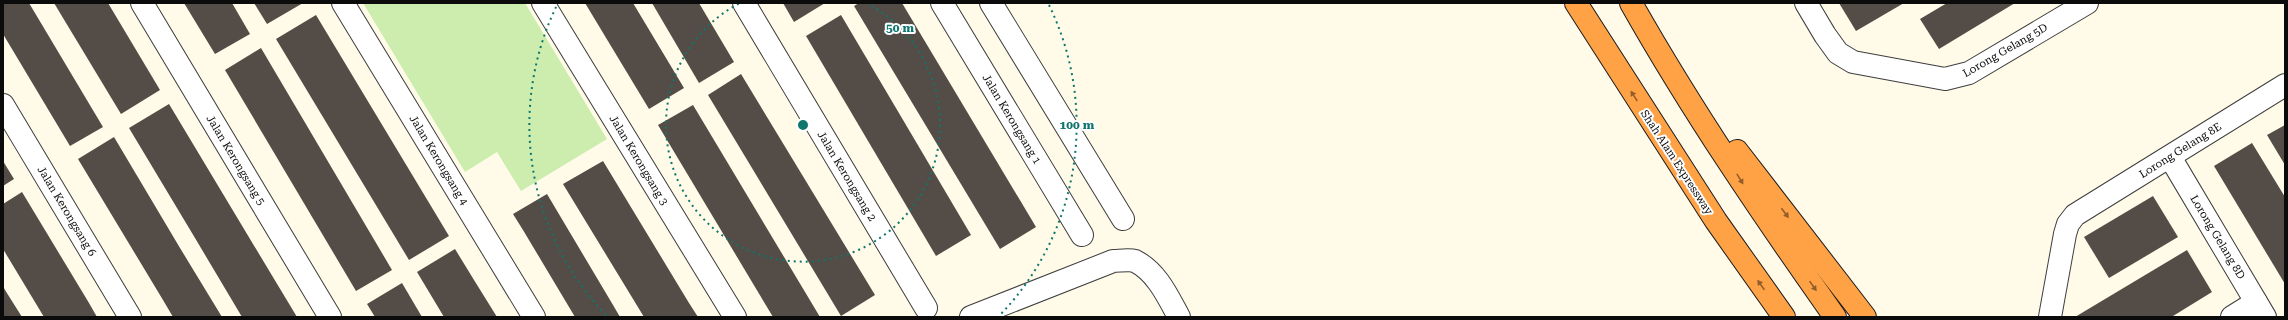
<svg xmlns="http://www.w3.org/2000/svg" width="2288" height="320" viewBox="0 0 2288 320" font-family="'Roboto Serif',serif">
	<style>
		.green { fill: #ccedae }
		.building { fill: #544c46 }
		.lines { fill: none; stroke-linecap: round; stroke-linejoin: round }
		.minor-casing { stroke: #3e3e3e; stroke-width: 24 }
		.highway-casing { stroke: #1c1c1c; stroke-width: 24 }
		.minor { stroke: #fff; stroke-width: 22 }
		.highway { stroke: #ffa246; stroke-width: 22 }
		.oneway { fill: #915e2b }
		.ring { fill: none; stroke: #0f766e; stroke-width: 2; stroke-dasharray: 2 4 }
		.labels { text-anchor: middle; stroke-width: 4; stroke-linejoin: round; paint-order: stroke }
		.street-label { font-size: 11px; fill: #0b0b0b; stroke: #fff }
		.centre { fill: #0f766e; stroke: #fff; stroke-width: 2 }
		.ring-label { font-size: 12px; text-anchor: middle; font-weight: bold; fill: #0f766e; stroke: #fff; stroke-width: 4; stroke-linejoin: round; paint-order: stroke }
	</style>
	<rect width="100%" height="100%" fill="#fffbe8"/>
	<path class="green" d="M363 3H525L607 139 521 191 497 152 465 172Z"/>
	<g class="building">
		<path d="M3 3H29L103 127 70 146 3 34Z"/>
		<path d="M54 3H108L160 90 121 114Z"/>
		<path d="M184 3H232L250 34 215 54Z"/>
		<path d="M254 3H303L267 24Z"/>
		<path d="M585 3H633L684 88 649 109Z"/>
		<path d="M652 3H699L734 62 699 83Z"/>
		<path d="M783 3H825L794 22Z"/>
		<path d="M859 3H902L1036 227 1000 249 854 6Z"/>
		<path d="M1839 3H1904L1856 31Z"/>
		<path d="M1947 3H2015L1939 49 1920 19Z"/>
		<path d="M316 15 449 236 409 260 276 39Z"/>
		<path d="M841 15 971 235 936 256 806 36Z"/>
		<path d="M261 48 392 270 356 291 225 70Z"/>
		<path d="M741 74 875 295 841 316 708 95Z"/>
		<path d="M169 104 235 214 297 317H242L195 238 129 128Z"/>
		<path d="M693 105 702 120 820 317H773L658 125Z"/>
		<path d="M2285 125V165L2267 135Z"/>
		<path d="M114 137 180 248 222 317H173L163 300 78 159Z"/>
		<path d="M2252 143 2285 197V284L2214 166Z"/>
		<path d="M3 161 14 179 3 186Z"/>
		<path d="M603 161 689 303 698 317H644L563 184Z"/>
		<path d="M22 192 89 303 97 317H44L3 249V204Z"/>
		<path d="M547 194 613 305 620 317H575L523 230 513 214Z"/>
		<path d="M2153 196 2178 237 2109 278 2084 237Z"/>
		<path d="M455 249 474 280 497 317H444L417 272Z"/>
		<path d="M2187 250 2212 292 2173 316 2075 317Z"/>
		<path d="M402 283 422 317H375L367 304Z"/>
		<path d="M3 286 5 290 22 317H3Z"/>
	</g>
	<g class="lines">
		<g class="minor-casing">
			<g id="minor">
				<path d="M142 3 330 317"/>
				<path d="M343 3 534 317"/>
				<path d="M543 3 735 317"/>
				<path d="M744 3 926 308"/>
				<path d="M942 3 1082 235"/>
				<path d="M991 3 1123 219"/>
				<path d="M1806 3 1825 35 1838 53 1853 62 1945 79 1969 73 2087 3"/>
				<path d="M3 105 130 317"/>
				<path d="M2170 157 2265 317"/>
				<path d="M971 317 1113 261C1119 261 1129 259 1135 261 1157 272 1168 297 1179 317"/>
				<path d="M2050 317 2065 234 2068 224 2075 215 2285 85"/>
				<path d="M2232 317 2256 302"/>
			</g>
		</g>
		<g class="highway-casing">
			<g id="highway">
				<path d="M1576 3 1716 221 1784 317"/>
				<path d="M1631 3C1692 111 1763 215 1835 317"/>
				<path d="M1737 151 1865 317"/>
			</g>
		</g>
		<use href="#minor" class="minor"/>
		<use href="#highway" class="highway"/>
	</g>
	<defs><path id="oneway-solid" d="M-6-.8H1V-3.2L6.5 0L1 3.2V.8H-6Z"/></defs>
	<g class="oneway">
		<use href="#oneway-solid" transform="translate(1634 96) rotate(-123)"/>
		<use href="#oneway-solid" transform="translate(1740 179) rotate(58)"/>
		<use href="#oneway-solid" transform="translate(1785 213) rotate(53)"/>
		<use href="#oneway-solid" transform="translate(1761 285) rotate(-125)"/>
		<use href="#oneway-solid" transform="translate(1813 286) rotate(55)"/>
	</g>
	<g class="ring">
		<path d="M866 3A137 137 0 1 1 740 3"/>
		<path d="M606 315A274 274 0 0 1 557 5M1049 5A274 274 0 0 1 1000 315"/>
	</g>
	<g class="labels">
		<g class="street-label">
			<text transform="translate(2005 50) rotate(-30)" y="4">Lorong Gelang 5D</text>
			<text transform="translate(1012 119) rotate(59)" y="4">Jalan Kerongsang 1</text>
			<text transform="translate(2180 150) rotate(-32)" y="4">Lorong Gelang 8E</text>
			<text transform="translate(236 160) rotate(59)" y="4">Jalan Kerongsang 5</text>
			<text transform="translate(439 160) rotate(59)" y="4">Jalan Kerongsang 4</text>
			<text transform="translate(639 160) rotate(59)" y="4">Jalan Kerongsang 3</text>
			<text transform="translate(1677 162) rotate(57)" y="4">Shah Alam Expressway</text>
			<text transform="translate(847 176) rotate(59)" y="4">Jalan Kerongsang 2</text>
			<text transform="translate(67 211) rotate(59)" y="4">Jalan Kerongsang 6</text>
			<text transform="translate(2218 237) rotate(59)" y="4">Lorong Gelang 8D</text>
		</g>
	</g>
	<circle cx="803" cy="125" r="6" class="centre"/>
	<g class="ring-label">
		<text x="900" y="32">50 m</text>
		<text x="1077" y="129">100 m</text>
	</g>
	<rect width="2288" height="320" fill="none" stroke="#0b0b0b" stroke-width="8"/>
</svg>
